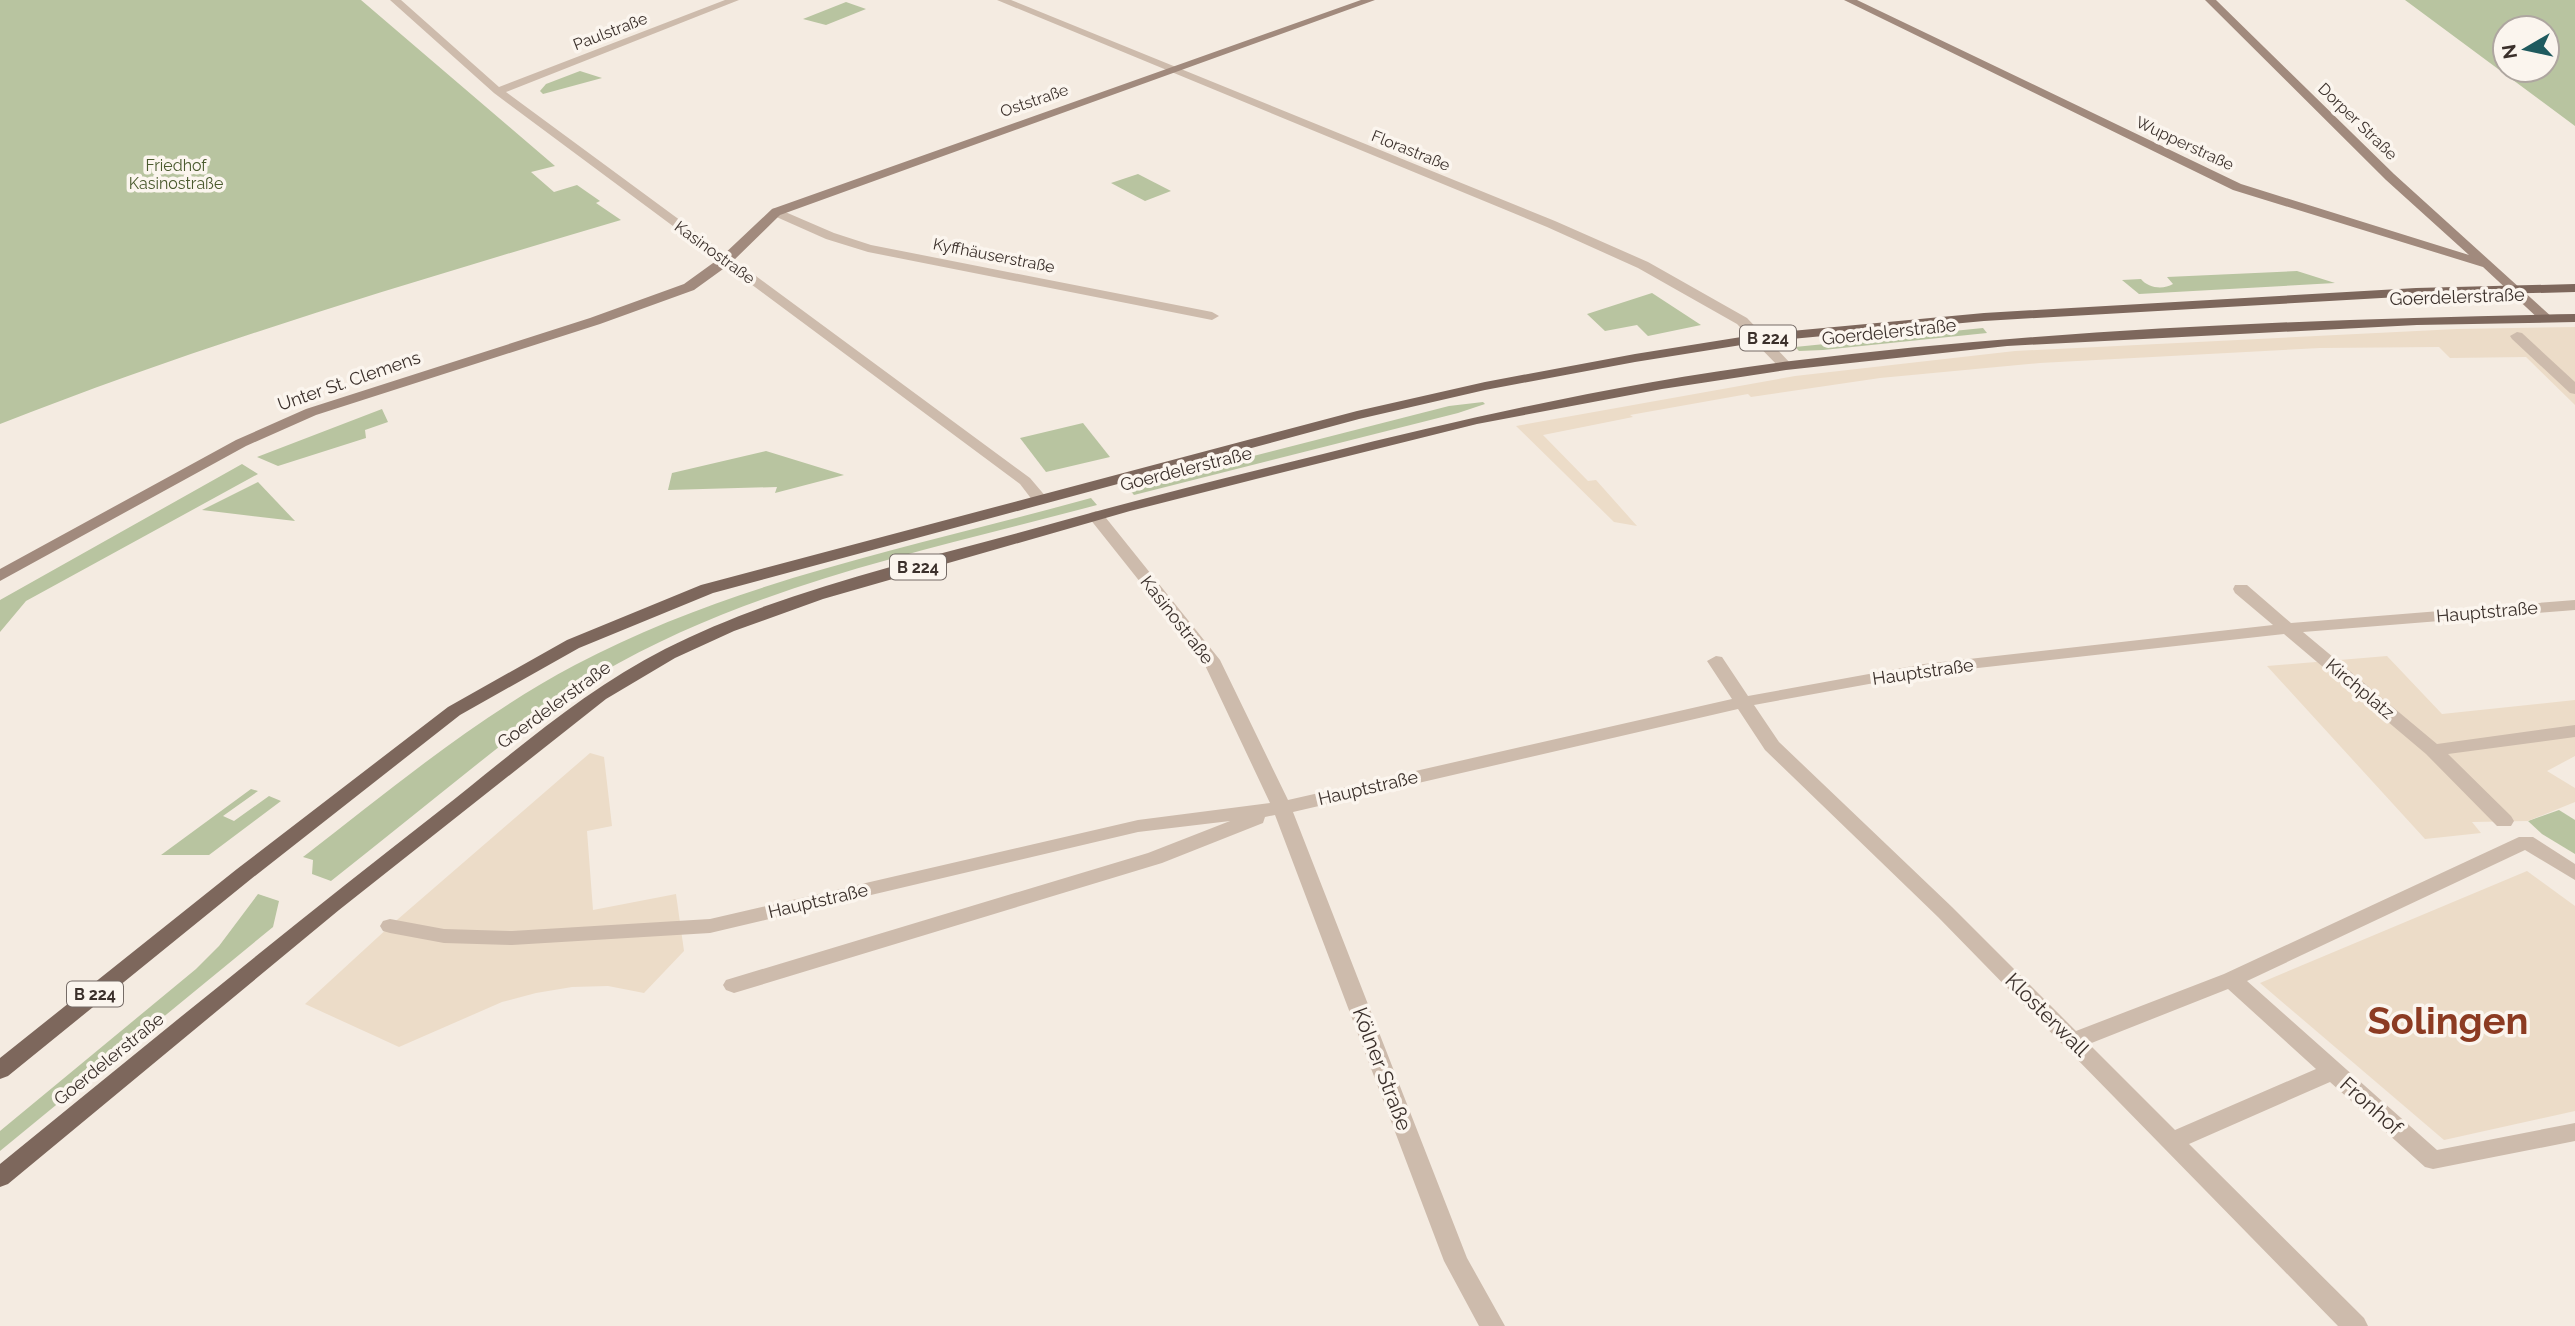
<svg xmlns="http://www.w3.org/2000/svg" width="2575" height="1326" viewBox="0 0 2575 1326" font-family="Raleway,sans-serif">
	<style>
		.green { fill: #b8c4a0; fill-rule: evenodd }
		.plaza { fill: #ecdcc8 }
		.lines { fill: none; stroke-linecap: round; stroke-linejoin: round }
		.street { fill: #cdbbac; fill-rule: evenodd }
		.secondary { fill: #a18a7d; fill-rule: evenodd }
		.primary { fill: #7d675c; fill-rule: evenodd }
		.labels { text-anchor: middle; stroke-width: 7; stroke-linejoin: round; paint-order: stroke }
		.far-street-label { font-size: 16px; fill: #3b302b; stroke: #fbf5ee }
		.far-park-label { font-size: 16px; fill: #4a5a2e; stroke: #fbf5ee }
		.shield { fill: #fbf5ee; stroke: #756b66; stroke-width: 2 }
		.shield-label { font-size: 16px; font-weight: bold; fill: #3b302b }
		.street-label { font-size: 18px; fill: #3b302b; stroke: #fbf5ee }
		.near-street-label { font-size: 21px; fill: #3b302b; stroke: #fbf5ee }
		.near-town-label { font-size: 38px; font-weight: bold; fill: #8c3b22; stroke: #fbf5ee }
	</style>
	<rect width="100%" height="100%" fill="#f4ebe1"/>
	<g class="green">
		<path d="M0 0H361L555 166 531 172 554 192 577 185 600 201 596 203 621 220C412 282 203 344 0 424Z"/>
		<path d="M2405 0H2575V126ZM2505 28H2547V70H2505Z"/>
		<path d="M846 2 866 9 826 25 803 19Z"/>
		<path d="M580 71 602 78 543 94 540 91 546 84Z"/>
		<path d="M1138 174 1171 191 1145 201 1111 183Z"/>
		<path d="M2297 271 2335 283 2139 294 2122 280 2141 279C2148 288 2163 290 2173 284L2167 277Z"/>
		<path d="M1652 293 1701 325 1648 336 1637 325 1605 331 1587 314Z"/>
		<path d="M1983 328 1987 333 1823 350 1799 351 1795 347Z"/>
		<path d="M1483 402 1485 404 1458 413 1134 495 1128 488 1449 406Z"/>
		<path d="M382 409 388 422 365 430 366 438 278 466 257 457Z"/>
		<path d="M1083 423 1110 457 1046 472 1020 438Z"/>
		<path d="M766 451 844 475 775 493 777 487 668 490 672 473Z"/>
		<path d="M242 464 258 474 26 601 0 632V600Z"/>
		<path d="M258 482 295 521 202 510Z"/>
		<path d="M1091 498 1097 505C928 550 752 585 599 674 567 693 538 717 509 739 449 786 391 834 331 881L312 874 313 860 303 857C391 789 477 717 575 665 735 580 918 546 1091 498Z"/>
		<path d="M251 789 258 791 223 816 234 821 269 796 281 801 209 855H161Z"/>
		<path d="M2559 810 2575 820V854L2542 834 2528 821Z"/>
		<path d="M258 894 279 901 273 927 0 1151V1131L196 969 219 946Z"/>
	</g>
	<g class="plaza">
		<path d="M2575 327V405L2526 357 2450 358 2439 347 2320 348 2040 363 1880 378 1751 397 1748 394 1630 415 1633 417 1543 435 1588 481 1596 480 1637 526 1614 522 1516 426 1795 376 2015 351 2457 329Z"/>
		<path d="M2387 656 2442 714 2575 700V756L2547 771 2575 788V802L2528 821 2472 822 2481 833 2425 839 2267 666Z"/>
		<path d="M590 753 604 757 612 826 587 831 593 910 676 894 684 951 644 993 608 986 572 987 536 993 502 1002 399 1047 305 1004 390 926Z"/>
		<path d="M2527 871 2575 906V1111L2444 1140 2260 983Z"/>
	</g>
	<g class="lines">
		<g class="street">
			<path d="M390 0H401L499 87 725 0H739L506 92 1030 478 1047 498 1045 501H1033L1020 484 494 93Z"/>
			<path d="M997 0H1011L1555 221 1648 262 1747 318 1793 366 1791 369H1781L1737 324 1638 268 1547 227Z"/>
			<path d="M776 208 834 233 871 245 1212 312 1219 316 1212 320 868 252 826 239 772 215V209Z"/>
			<path d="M2517 332 2522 333 2575 382V394L2570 393 2512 339 2510 336Z"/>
			<path d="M1096 511 1102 513 1220 660 1288 800 1732 699 1707 661 1716 656 1722 657 1748 696 1924 664 2273 625 2235 593 2233 589 2235 585H2247L2291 623 2575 600V610L2303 632 2437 744 2575 725V737L2448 754 2511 816 2514 821 2511 826H2497L2426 754 2284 634 1924 674 1754 705 1779 742 1952 907 2076 1031 2224 974 2519 837H2533L2575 864V880L2525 850 2247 981 2437 1150 2575 1123V1141L2433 1169 2425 1167 2330 1082 2189 1144 2364 1318 2368 1326H2338L1938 917 1765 750 1738 709 1293 812 1467 1258 1505 1326H1479L1444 1261 1275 815 1265 817 1263 823 1162 863 734 993 726 990 723 985 726 980 1148 853 1230 821 1138 832 710 933 512 945 444 943 390 933 383 931 380 926 383 921 390 919 444 929 512 931 710 919 1138 820 1270 803 1203 661 1090 519 1088 516 1090 513ZM2228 989 2316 1069 2175 1130 2089 1044Z"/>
		</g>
		<g class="secondary">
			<path d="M1361 0H1375L780 215 730 264 694 290 600 324 316 415 246 446 0 581V569L236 440 306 409 590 318 684 284 720 258 772 209Z"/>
			<path d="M1844 0H1857L2241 184 2469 255 2386 180 2205 0H2216L2394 174 2553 318 2551 321H2541L2483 267 2233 190Z"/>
		</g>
		<g class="primary">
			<path d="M2575 284V292L2416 296 1984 321 1760 342 1635 362 1485 390 1359 419 713 593 579 648 460 715 251 879 8 1076 0 1079V1058L237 869 448 707 567 640 701 585 1357 411 1485 382 1635 354 1760 334 1984 313 2416 288Z"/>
			<path d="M2575 314V322L2417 325 2007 346 1786 370 1662 389 1477 424 1256 479 1130 511 823 599 734 631 675 658 606 699 339 910 8 1184 0 1187V1164C145 1046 290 927 438 812 511 755 582 691 665 649 787 587 934 557 1065 520 1151 496 1237 475 1323 454 1478 415 1633 381 1791 361 2051 329 2313 319 2575 314Z"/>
		</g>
	</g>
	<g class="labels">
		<g class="far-street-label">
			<text transform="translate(610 31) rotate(-21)" y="6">Paulstraße</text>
			<text transform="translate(1034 100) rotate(-19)" y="6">Oststraße</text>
			<text transform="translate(2358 121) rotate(44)" y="6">Dorper Straße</text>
			<text transform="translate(2185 143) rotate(25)" y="6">Wupperstraße</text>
			<text transform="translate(1411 150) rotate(22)" y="6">Florastraße</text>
			<text transform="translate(715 252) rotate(36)" y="6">Kasinostraße</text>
			<text transform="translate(994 255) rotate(11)" y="6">Kyffhäuserstraße</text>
		</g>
		<g class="far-park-label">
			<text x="176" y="171">Friedhof<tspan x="176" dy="18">Kasinostraße</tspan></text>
		</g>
		<g class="shield">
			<rect x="1740" y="325.5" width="56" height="25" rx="5"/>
			<rect x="890" y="554.5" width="56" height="25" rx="5"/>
			<rect x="67" y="981.5" width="56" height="25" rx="5"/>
		</g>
		<g class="shield-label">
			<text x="1768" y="344">B 224</text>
			<text x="918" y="573">B 224</text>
			<text x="95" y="1000">B 224</text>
		</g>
		<g class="street-label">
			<text transform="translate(2457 297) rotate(-2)" y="6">Goerdelerstraße</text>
			<text transform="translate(1889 332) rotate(-6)" y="6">Goerdelerstraße</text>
			<text transform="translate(349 381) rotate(-19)" y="6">Unter St. Clemens</text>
			<text transform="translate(1186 469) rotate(-14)" y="6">Goerdelerstraße</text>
			<text transform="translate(2487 612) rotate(-5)" y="6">Hauptstraße</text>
			<text transform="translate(1177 620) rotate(52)" y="6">Kasinostraße</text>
			<text transform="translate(1923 672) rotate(-8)" y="6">Hauptstraße</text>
			<text transform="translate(2360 689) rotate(40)" y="6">Kirchplatz</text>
			<text transform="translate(554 705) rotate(-36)" y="6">Goerdelerstraße</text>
			<text transform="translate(1368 788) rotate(-13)" y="6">Hauptstraße</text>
			<text transform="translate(818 901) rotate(-13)" y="6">Hauptstraße</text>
			<text transform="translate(109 1059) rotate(-39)" y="6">Goerdelerstraße</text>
		</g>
		<g class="near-street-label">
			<text transform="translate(2047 1015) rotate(45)" y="7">Klosterwall</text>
			<text transform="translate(1382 1069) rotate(69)" y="7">Kölner Straße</text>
			<text transform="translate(2371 1106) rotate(42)" y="7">Fronhof</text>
		</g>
		<g class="near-town-label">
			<text x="2448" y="1034">Solingen</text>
		</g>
	</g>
	<g transform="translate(2526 49) rotate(261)"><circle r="33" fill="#fbf5ee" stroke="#aea6a0" stroke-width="2"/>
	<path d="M0-5L12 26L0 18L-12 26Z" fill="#1f5a5e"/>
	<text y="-10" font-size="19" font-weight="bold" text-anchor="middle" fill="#3b302b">N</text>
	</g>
</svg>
